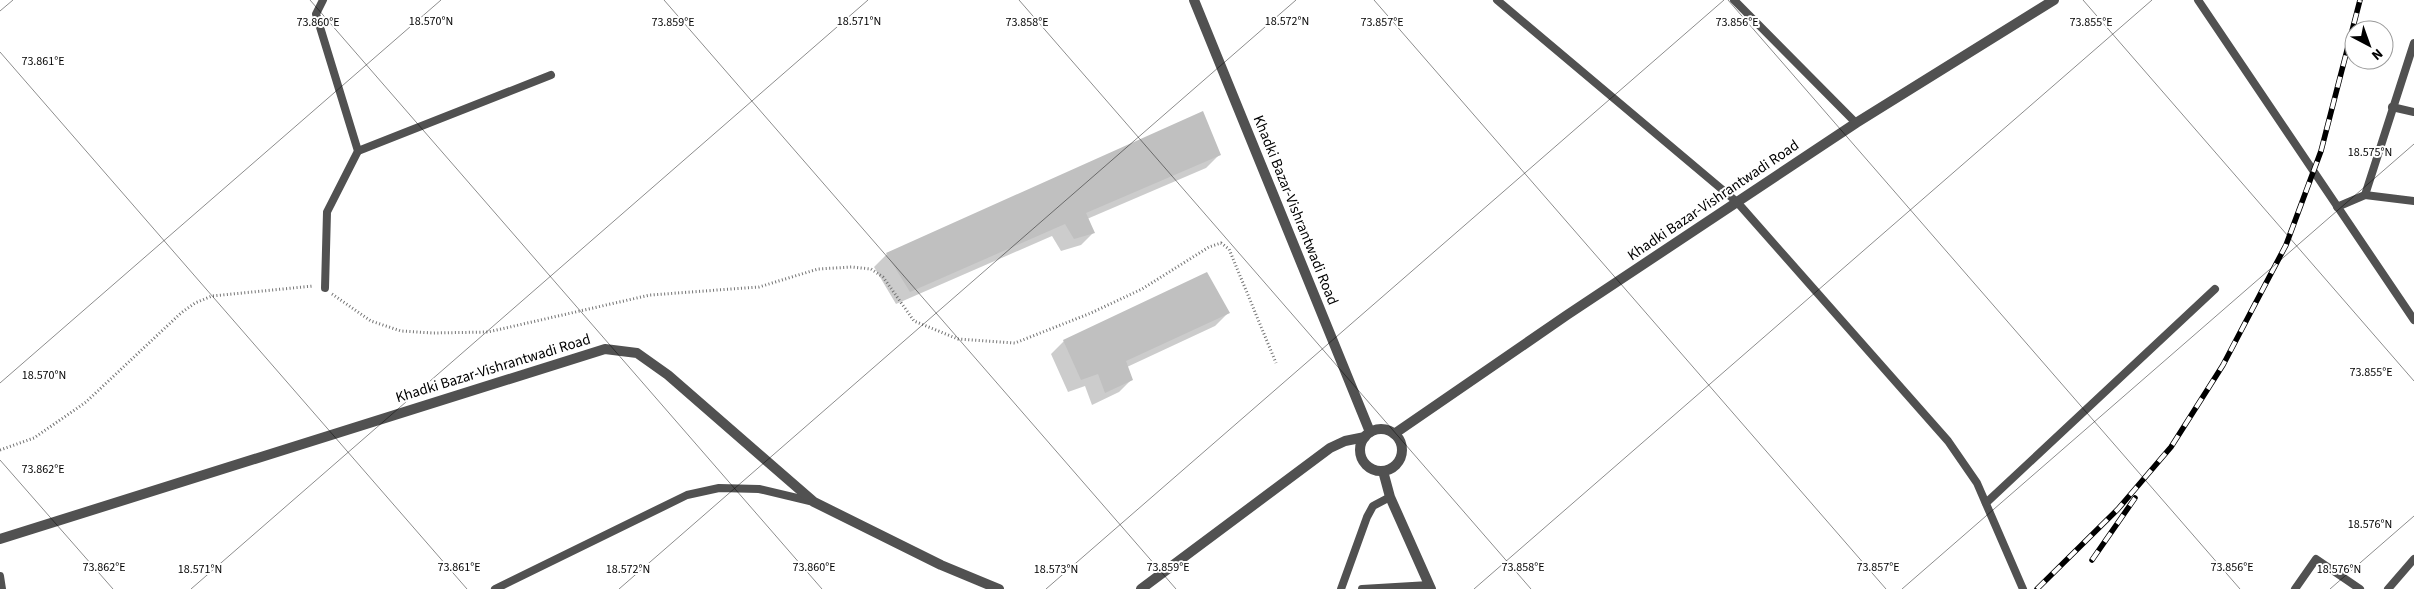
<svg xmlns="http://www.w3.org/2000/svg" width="2414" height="589" viewBox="0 0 2414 589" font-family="'Source Sans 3',sans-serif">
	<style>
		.shadow { fill: #0003 }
		.building { fill: #c0c0c0 }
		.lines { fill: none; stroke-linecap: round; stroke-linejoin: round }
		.path { stroke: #737373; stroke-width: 3; stroke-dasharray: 1 2.5; stroke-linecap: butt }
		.service { stroke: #515151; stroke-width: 8 }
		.minor { stroke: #515151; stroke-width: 10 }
		.tertiary { stroke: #515151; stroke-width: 10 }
		.rail-casing { stroke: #000; stroke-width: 5.5 }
		.rail { stroke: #fff; stroke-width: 4; stroke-dasharray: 11; stroke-linecap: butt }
		.ticks { fill: none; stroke: #000; stroke-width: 1; stroke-opacity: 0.45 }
		.labels { text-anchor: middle; stroke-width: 4; stroke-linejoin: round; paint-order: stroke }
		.street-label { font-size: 15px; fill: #000; stroke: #fff }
		.ticks-label { font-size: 12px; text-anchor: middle; fill: #000; stroke: #fff; stroke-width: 4; stroke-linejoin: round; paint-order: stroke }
	</style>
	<rect width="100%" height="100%" fill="#fff"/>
	<g class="shadow">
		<path d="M1219 155 1206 168 1087 219 1094 232 1081 245 1061 251 1052 236 896 304 874 267 887 254Z"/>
		<path d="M1228 313 1215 326 1127 367 1132 379 1119 392 1092 405 1085 386 1068 392 1051 354 1064 341Z"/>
	</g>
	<g class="building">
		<path d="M1203 111 1221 155 1086 213 1095 233 1074 239 1065 224 910 292 886 253Z"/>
		<path d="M1207 272 1230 313 1126 361 1133 380 1105 393 1098 374 1081 380 1063 340Z"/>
	</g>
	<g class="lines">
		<g class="path">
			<path d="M332 294 371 321 401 331 433 333 488 332 650 295 759 287 818 269 852 267 871 269 883 277 914 321 958 339 1015 343 1091 313 1142 289 1209 247 1221 243 1229 249 1276 363"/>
			<path d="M0 450 34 438 86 402 181 313 195 303 212 296 313 286"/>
		</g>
		<g class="service">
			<path d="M323 0 316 14 358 151 327 212 325 288"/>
			<path d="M1497 0 1737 202 1948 441 1977 483 2023 589"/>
			<path d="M1734 0 1856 123"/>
			<path d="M2198 0 2414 320"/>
			<path d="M2392 107 2414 112"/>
			<path d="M358 151 551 75"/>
			<path d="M2365 195 2414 201"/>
			<path d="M2337 207 2365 195 2414 43"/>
			<path d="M1986 503 2215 289"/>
			<path d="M0 576 2 589"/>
			<path d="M495 589 687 495 719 488 759 489 814 502"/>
			<path d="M1341 589 1367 517 1373 506 1390 497"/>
			<path d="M1362 589 1429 585"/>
			<path d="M2295 589 2316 559 2360 589"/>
			<path d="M2388 589 2414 559"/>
		</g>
		<path class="minor" d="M1394 434 1567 315 1856 123 2054 0"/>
		<g class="tertiary">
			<path d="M1194 0 1370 432"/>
			<circle cx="1381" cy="450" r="21"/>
			<path d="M1383 471 1390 497 1431 589"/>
			<path d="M0 539 605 349 637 353 668 375 814 502 941 565 999 589"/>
			<path d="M1141 589 1330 448 1345 441 1365 437"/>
		</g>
		<g class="rail-casing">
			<g id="rail">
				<path d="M2092 560 2135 498"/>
				<path d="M2037 589 2118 509 2171 447 2223 365 2286 245 2321 151 2360 0"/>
			</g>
		</g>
		<use href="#rail" class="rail"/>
	</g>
	<path class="ticks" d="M310 0 822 589M664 0 1176 589M1019 0 1531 589M1374 0 1886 589M1728 0 2240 589M2083 0 2414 381M0 11 13 0M0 52 467 589M0 383 441 0M0 460 113 589M191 589 868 0M619 589 1296 0M1046 589 1724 0M1474 589 2152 0M1902 589 2414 144M2330 589 2414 516"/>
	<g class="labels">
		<g class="street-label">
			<text transform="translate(1713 200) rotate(-34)" y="5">Khadki Bazar-Vishrantwadi Road</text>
			<text transform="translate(1296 210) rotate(68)" y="5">Khadki Bazar-Vishrantwadi Road</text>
			<text transform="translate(493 368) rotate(-17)" y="5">Khadki Bazar-Vishrantwadi Road</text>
		</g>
	</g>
	<g class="ticks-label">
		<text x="431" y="25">18.570°N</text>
		<text x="859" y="25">18.571°N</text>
		<text x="1287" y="25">18.572°N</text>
		<text x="318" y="26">73.860°E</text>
		<text x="673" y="26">73.859°E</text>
		<text x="1027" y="26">73.858°E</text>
		<text x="1382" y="26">73.857°E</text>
		<text x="1737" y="26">73.856°E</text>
		<text x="2091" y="26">73.855°E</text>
		<text x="43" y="65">73.861°E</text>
		<text x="2370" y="156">18.575°N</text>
		<text x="2371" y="376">73.855°E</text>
		<text x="44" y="379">18.570°N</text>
		<text x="43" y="473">73.862°E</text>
		<text x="2370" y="528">18.576°N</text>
		<text x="104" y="571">73.862°E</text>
		<text x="459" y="571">73.861°E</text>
		<text x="814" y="571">73.860°E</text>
		<text x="1168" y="571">73.859°E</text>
		<text x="1523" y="571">73.858°E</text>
		<text x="1878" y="571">73.857°E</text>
		<text x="2232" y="571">73.856°E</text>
		<text x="200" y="573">18.571°N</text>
		<text x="628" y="573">18.572°N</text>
		<text x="1056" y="573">18.573°N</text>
		<text x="2339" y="573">18.576°N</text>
	</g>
	<g transform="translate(2369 45) rotate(139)"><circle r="24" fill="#ffffff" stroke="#999999"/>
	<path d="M0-4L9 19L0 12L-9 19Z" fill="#000000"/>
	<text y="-8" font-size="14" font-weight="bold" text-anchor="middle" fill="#000000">N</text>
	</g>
</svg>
